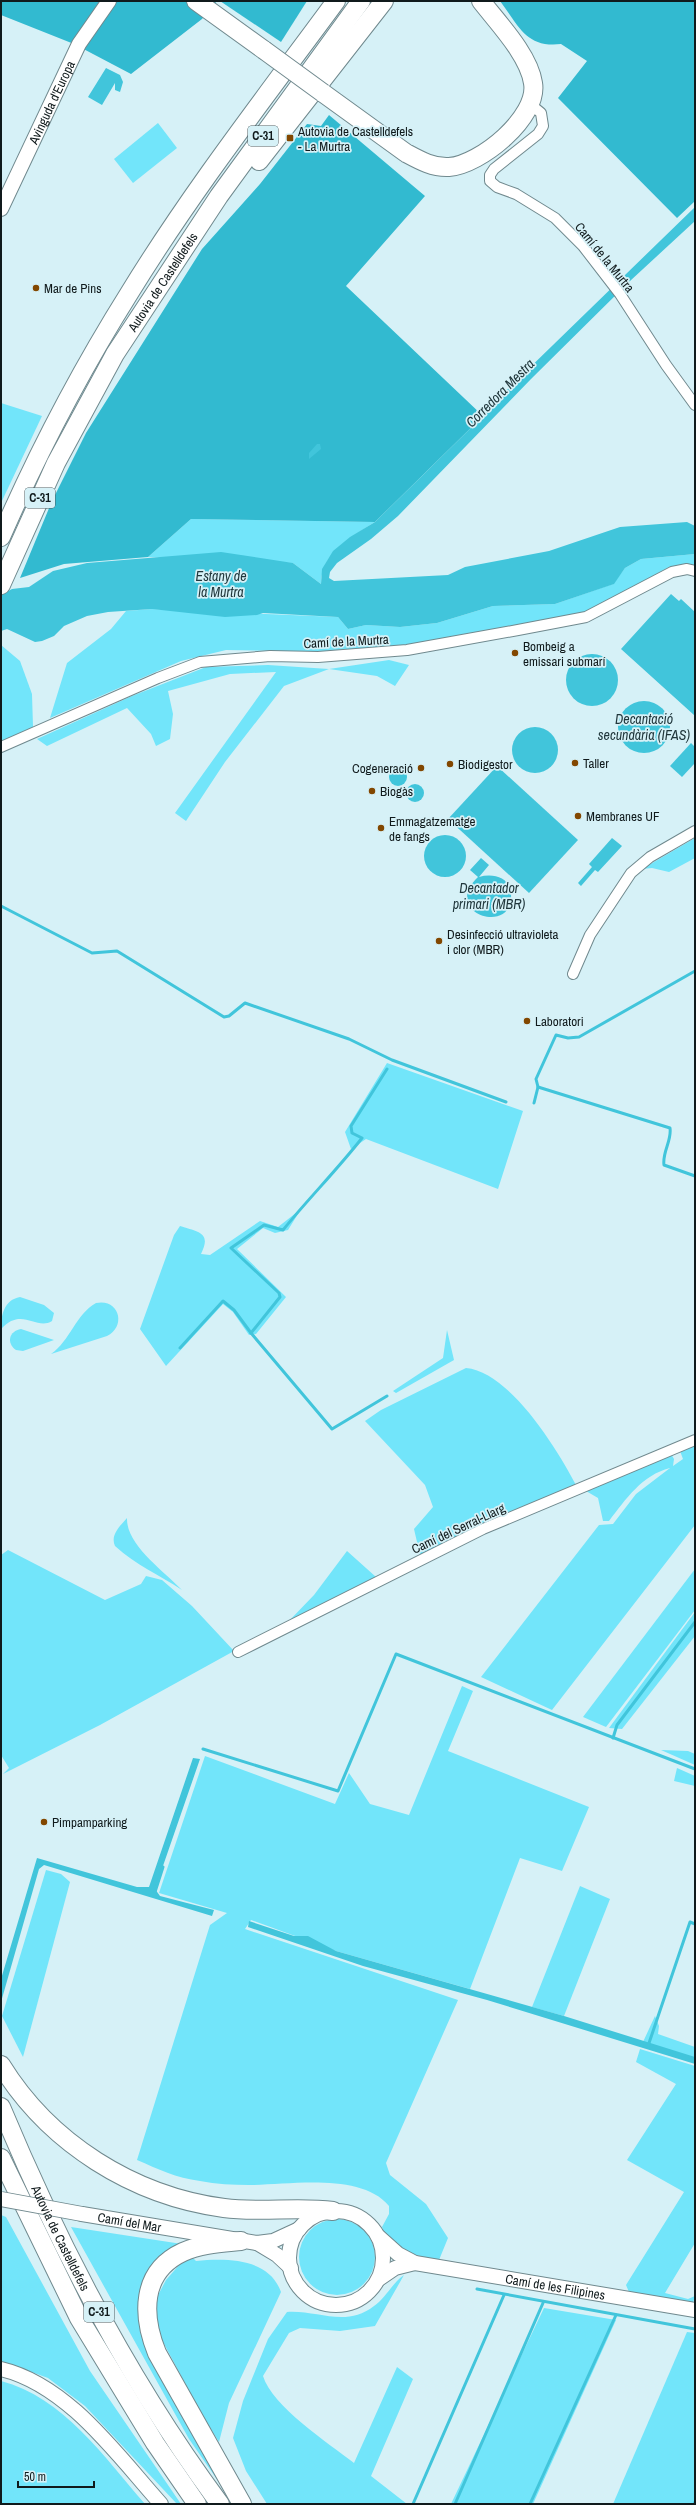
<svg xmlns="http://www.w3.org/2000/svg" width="696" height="2505" viewBox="0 0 696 2505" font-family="'Archivo Narrow',sans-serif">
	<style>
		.green { fill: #72e5fa }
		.forest { fill: #32bad0 }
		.water { fill: #41c5db }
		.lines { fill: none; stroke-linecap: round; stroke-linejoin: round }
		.stream { stroke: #41c5db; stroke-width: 3 }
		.street-casing { stroke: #70898e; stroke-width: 12 }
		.secondary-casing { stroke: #70898e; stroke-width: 16 }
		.highway-casing { stroke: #70898e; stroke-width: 20 }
		.street { stroke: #fff; stroke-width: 10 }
		.secondary { stroke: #fff; stroke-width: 14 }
		.highway { stroke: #fff; stroke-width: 18 }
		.secondary-bridge-casing { stroke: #70898e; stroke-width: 16; stroke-linecap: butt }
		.highway-bridge-casing { stroke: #70898e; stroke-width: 20; stroke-linecap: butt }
		.secondary-bridge { stroke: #fff; stroke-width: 14 }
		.highway-bridge { stroke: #fff; stroke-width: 18 }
		.poi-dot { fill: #824700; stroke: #d6f1f7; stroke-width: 1.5 }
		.labels { text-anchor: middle; stroke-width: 3.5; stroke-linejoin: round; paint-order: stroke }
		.shield { fill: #d6f1f7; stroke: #4b5a5e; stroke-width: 1 }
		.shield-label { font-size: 12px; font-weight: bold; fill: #101a1c }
		.street-label { font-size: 13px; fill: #101a1c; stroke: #d6f1f7 }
		.poi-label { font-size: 13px; fill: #101a1c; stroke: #d6f1f7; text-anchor: start }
		.water-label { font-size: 14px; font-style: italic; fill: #21373c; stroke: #d6f1f7 }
	</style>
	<rect width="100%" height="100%" fill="#d6f1f7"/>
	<g class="green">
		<path d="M158 123 177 148 133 183 114 159Z"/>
		<path d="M1 403 42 416 1 503Z"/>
		<path d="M191 519 375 522C351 537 321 553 321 584L293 563 148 557Z"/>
		<path d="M695 554V568L691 565 669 567 587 613 423 643 327 652 226 650 181 661 50 718 67 663 111 629 126 611 152 609 338 617 348 629 366 625 400 627 437 623 493 606 555 604 613 584 625 568 641 559Z"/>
		<path d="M1 645 20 661 32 694 33 727 1 742Z"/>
		<path d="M389 660 409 665 395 686 377 676 329 669 284 686 225 762 186 821 175 813 276 672 230 674 168 691 173 714 170 739 156 746 151 734 127 708 47 746 37 739 132 696 206 667 268 665 329 669Z"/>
		<path d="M695 838V858L669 872 652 868 642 869Z"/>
		<path d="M387 1063 523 1111 498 1189 366 1139 351 1149 345 1132Z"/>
		<path d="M301 1209 288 1230 275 1233 263 1228 237 1249 286 1297 256 1334 249 1335 233 1312 223 1304 166 1366 140 1329 174 1235 180 1226C198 1232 212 1232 201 1254L210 1255 260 1221 278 1227Z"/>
		<path d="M20 1297 44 1305 54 1313 52 1321C36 1331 22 1306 1 1329 1 1315 4 1300 20 1297Z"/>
		<path d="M96 1303C119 1298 127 1326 107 1336L51 1354C70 1341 76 1314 96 1303Z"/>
		<path d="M21 1329 54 1340 23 1351 16 1350C6 1343 9 1331 21 1329Z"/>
		<path d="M447 1330 454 1360 396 1393 393 1391 443 1358Z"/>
		<path d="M466 1368C510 1372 558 1450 577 1487L420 1555 414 1529 433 1507 425 1485 365 1421 381 1410Z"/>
		<path d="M695 1444V1525L552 1710 481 1677 599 1525 613 1524 636 1494 670 1468C642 1475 626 1499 609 1521H603L598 1498 586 1491 671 1454 674 1459 673 1466 683 1459 680 1451Z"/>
		<path d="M127 1518C126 1545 164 1571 182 1590 158 1574 137 1566 115 1546 110 1535 120 1526 127 1518Z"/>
		<path d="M8 1550 105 1600 141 1584 146 1576 162 1580 192 1606 234 1651 100 1725 3 1774 9 1768 1 1755V1555Z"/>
		<path d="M347 1551 376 1577 288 1622 314 1595Z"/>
		<path d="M695 1569V1610L606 1727 583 1717Z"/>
		<path d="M695 1612V1636L622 1729 609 1728Z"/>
		<path d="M462 1686 473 1691 448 1751 589 1807 562 1871 520 1858 470 1989 336 1951 251 1920 245 1929 458 2000 386 2163 390 2175 426 2204 448 2238 439 2260C418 2256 390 2252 382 2227L389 2214V2206C361 2172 289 2185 249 2185 233 2185 216 2184 200 2181 176 2178 158 2169 137 2160L210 1925 227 1913 159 1893 205 1756 335 1804 349 1773 370 1804 409 1815Z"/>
		<path d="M661 1750 688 1751 695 1754V1765Z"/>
		<path d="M677 1768 695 1776V1786L674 1781Z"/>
		<path d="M46 1870 61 1874 70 1882 23 2057 2 2016Z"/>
		<path d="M580 1886 610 1899 564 2016 532 2007Z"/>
		<path d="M655 2016 659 2026 658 2034 695 2047V2058L643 2042Z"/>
		<path d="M640 2049 695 2066V2243L665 2293 688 2299 695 2296 693 2303 629 2292 626 2285 684 2192 627 2160 676 2084 636 2062Z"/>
		<path d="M1 2215 6 2217 90 2371 181 2504H177L85 2406 48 2378 1 2361Z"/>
		<circle cx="337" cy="2257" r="38"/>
		<path d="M71 2227 182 2244 140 2302 234 2504 189 2439Z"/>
		<path d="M192 2257 196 2261C227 2258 269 2258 281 2292L229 2403 219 2442 202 2415 155 2327 156 2299 166 2280 180 2264Z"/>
		<path d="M404 2275 375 2326 340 2331 300 2328 289 2333 263 2376C272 2406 328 2443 354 2463L397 2367 413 2379 371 2476 407 2504H267L246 2471 233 2438 243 2401 268 2339 287 2312C318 2310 346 2328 374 2306 386 2298 392 2283 404 2275Z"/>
		<path d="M544 2308 616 2320 533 2504H451Z"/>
		<path d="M687 2332 695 2333V2504H613Z"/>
		<path d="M1 2381C63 2397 105 2458 145 2504H1Z"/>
	</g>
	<g class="forest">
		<path d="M1 1H217L202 19 131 74 74 44 1 15Z"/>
		<path d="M220 1H307L281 42Z"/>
		<path d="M500 1H695V201L677 218 558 98 587 61 561 44C526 48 519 26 500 1Z"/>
		<path d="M329 115 425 196 346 286 483 416 375 522 191 519 148 557 64 564 20 578 52 501 86 433 202 249 260 184 307 124 321 126Z"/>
	</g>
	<g class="water">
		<path d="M106 68 120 75 123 82 120 92 115 90V83L102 105 88 97Z"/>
		<path d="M695 207V221L630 281 531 379 398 516 371 539 337 563 330 572 329 578 334 581 448 575 465 567 549 551 620 527 687 522 695 526V554L641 559 625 568 614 584 555 604 493 606 437 623 400 627 366 625 348 629 338 617 263 613 257 615 225 617 152 609 108 612 87 616 64 626 54 636 42 641 35 642 7 629 1 631V595L12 589 29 587 53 571 87 563 221 552 293 563 321 584 322 569 333 551 350 537 375 522 483 416 486 410Z"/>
		<path d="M317 444H320L321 449 309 459V453Z"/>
		<path d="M671 594 679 601 681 599 695 612 694 715 621 649Z"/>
		<circle cx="592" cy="680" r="26"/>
		<circle cx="644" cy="727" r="26"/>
		<circle cx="535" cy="750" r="23"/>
		<path d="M691 743 695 747V763L682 777 670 766Z"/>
		<path d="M497 766 578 840 529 893 448 819Z"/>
		<circle cx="398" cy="777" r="9"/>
		<circle cx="415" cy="793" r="9"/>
		<circle cx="445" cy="856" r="21"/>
		<path d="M612 838 622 846 598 872 595 870 581 886 578 883 592 867 589 864Z"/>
		<path d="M481 858 489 865 479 877C493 873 510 877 511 894 514 937 440 913 478 877L470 870Z"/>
		<path d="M193 1758 200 1759 155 1889 160 1896 214 1910 212 1916 44 1865 39 1869 1 2002V1979L37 1858 137 1887H149Z"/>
		<path d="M249 1921 294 1936H308L336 1951 564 2016 695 2057V2064L487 2000 363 1966 248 1927Z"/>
	</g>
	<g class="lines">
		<g class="stream">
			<path d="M1 906 92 953 117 951 224 1017 229 1016 245 1003 349 1039 392 1060 506 1102"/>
			<path d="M538 1087 670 1128C672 1141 662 1152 664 1165L695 1176"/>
			<path d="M534 1103 538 1087 536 1079 556 1035 568 1038 579 1037 695 971"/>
			<path d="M251 1333 332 1429 387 1396"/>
			<path d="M180 1348 223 1301 234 1310 251 1333 280 1297 279 1293 231 1248 264 1225 283 1230C308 1199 337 1170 362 1138L352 1133 351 1126 387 1069"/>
			<path d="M613 1738 617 1725 695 1622"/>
			<path d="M203 1749 338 1791 396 1654 695 1769"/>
			<path d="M155 1892 163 1867"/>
			<path d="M648 2046 690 1922 695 1924"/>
			<path d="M477 2289 695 2329"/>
			<path d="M413 2504 504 2295"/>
			<path d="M455 2504 543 2303"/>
			<path d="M530 2504 616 2315"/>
			<path d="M694 2504 695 2502"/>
		</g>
		<g class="street-casing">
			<g id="street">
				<path d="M530 104 541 113 543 126 538 134 494 169 490 175V181L497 187 516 194 555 218 583 246 620 294 666 365 695 405"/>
				<path d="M1 747 158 678 200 662 270 656 318 657 407 650 518 630 586 617 672 572 687 569 695 571"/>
				<path d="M573 974 590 935 631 873 650 857 695 831"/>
				<path d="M238 1652 483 1529 695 1440"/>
			</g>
		</g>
		<g class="secondary-casing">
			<g id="secondary">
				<path id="s1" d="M1 209 79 44 109 1"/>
				<circle cx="336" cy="2258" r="47"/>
				<path id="s2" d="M82 2214 257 2243 273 2241 299 2229"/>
				<path id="s3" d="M379 2237 398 2254 415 2263 695 2310"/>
				<path d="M257 2243 277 2255 291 2268"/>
				<path d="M379 2279 395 2268 415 2263"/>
				<path d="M1 2369C68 2385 117 2455 161 2504"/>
			</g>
		</g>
		<g class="highway-casing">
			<g id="highway">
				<path d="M196 1 264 50"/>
				<path d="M323 93 406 153C419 160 433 168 449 167 480 165 539 117 533 83 529 55 498 23 481 1"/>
				<path d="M259 161 384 1"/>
				<path d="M1 537C38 452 81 370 130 292 192 191 266 96 336 1"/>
				<path id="s4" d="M1 585 56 463 115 354 219 196 361 1"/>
				<path d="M1 2065C49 2143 133 2196 224 2208 261 2213 297 2206 333 2211"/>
				<path id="s5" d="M1 2107C59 2246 130 2383 220 2504"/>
				<path d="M1 2158 79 2318 155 2443 197 2504"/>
				<path d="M241 2241C222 2243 201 2244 183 2252 140 2272 142 2316 157 2353L242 2504"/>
			</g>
		</g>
		<use href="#street" class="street"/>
		<use href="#secondary" class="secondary"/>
		<use href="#highway" class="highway"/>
		<g class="secondary-bridge-casing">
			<path id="secondary-bridge" d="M1 2199 82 2214"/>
		</g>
		<g class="highway-bridge-casing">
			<path id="highway-bridge" d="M264 50 323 93"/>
		</g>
		<use href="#secondary-bridge" class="secondary-bridge"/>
		<use href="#highway-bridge" class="highway-bridge"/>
	</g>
	<g class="poi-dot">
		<rect x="286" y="134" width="8" height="8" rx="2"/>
		<circle cx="36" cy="288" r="4"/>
		<circle cx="515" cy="653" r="4"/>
		<circle cx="575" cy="763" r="4"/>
		<circle cx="450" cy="764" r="4"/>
		<circle cx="421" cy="768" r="4"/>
		<circle cx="372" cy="791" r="4"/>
		<circle cx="578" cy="816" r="4"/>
		<circle cx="381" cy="828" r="4"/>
		<circle cx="439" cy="941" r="4"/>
		<circle cx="527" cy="1021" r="4"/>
		<circle cx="44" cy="1822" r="4"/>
	</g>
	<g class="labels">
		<g class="shield">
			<rect x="248" y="126" width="30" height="20" rx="3"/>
			<rect x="25" y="488" width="30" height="20" rx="3"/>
			<rect x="84" y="2302" width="30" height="20" rx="3"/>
		</g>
		<g class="shield-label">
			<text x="263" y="140">C-31</text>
			<text x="40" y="502">C-31</text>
			<text x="99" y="2316">C-31</text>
		</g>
		<g class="street-label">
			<text dy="5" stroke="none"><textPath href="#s1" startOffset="118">Avinguda d'Europa</textPath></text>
			<text transform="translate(605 257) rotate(51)" y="5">Camí de la Murtra</text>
			<text dy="5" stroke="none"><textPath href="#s4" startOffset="344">Autovia de Castelldefels</textPath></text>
			<text transform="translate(346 641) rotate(-3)" y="5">Camí de la Murtra</text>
			<text transform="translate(458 1528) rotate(-25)" y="5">Camí del Serral-Llarg</text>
			<text dy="5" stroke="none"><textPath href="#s2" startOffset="48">Camí del Mar</textPath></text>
			<text dy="5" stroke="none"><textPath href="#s5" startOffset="144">Autovia de Castelldefels</textPath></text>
			<text dy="5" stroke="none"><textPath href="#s3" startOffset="187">Camí de les Filipines</textPath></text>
		</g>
		<g class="poi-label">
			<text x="298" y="136">Autovia de Castelldefels<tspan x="298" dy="15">- La Murtra</tspan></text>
			<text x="44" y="293">Mar de Pins</text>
			<text x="523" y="651">Bombeig a<tspan x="523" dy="15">emissari submarí</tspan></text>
			<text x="583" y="768">Taller</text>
			<text x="458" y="769">Biodigestor</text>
			<text x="413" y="773" text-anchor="end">Cogeneració</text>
			<text x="380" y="796">Biogàs</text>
			<text x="586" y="821">Membranes UF</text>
			<text x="389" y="826">Emmagatzematge<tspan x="389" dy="15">de fangs</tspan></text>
			<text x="447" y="939">Desinfecció ultravioleta<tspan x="447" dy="15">i clor (MBR)</tspan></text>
			<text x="535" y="1026">Laboratori</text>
			<text x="52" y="1827">Pimpamparking</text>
		</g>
		<g class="water-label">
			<text transform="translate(500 393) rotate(-45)" y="5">Corredora Mestra</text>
			<text x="221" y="581">Estany de<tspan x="221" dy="16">la Murtra</tspan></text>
			<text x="644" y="724">Decantació<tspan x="644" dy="16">secundària (IFAS)</tspan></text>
			<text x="489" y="893">Decantador<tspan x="489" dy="16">primari (MBR)</tspan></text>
		</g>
	</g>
	<rect width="696" height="2505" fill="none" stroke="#101a1c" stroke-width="4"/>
	<path d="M18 2481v6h76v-6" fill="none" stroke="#101a1c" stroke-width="2"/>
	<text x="24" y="2481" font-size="12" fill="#101a1c" stroke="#d6f1f7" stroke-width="3" paint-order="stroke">50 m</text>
</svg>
